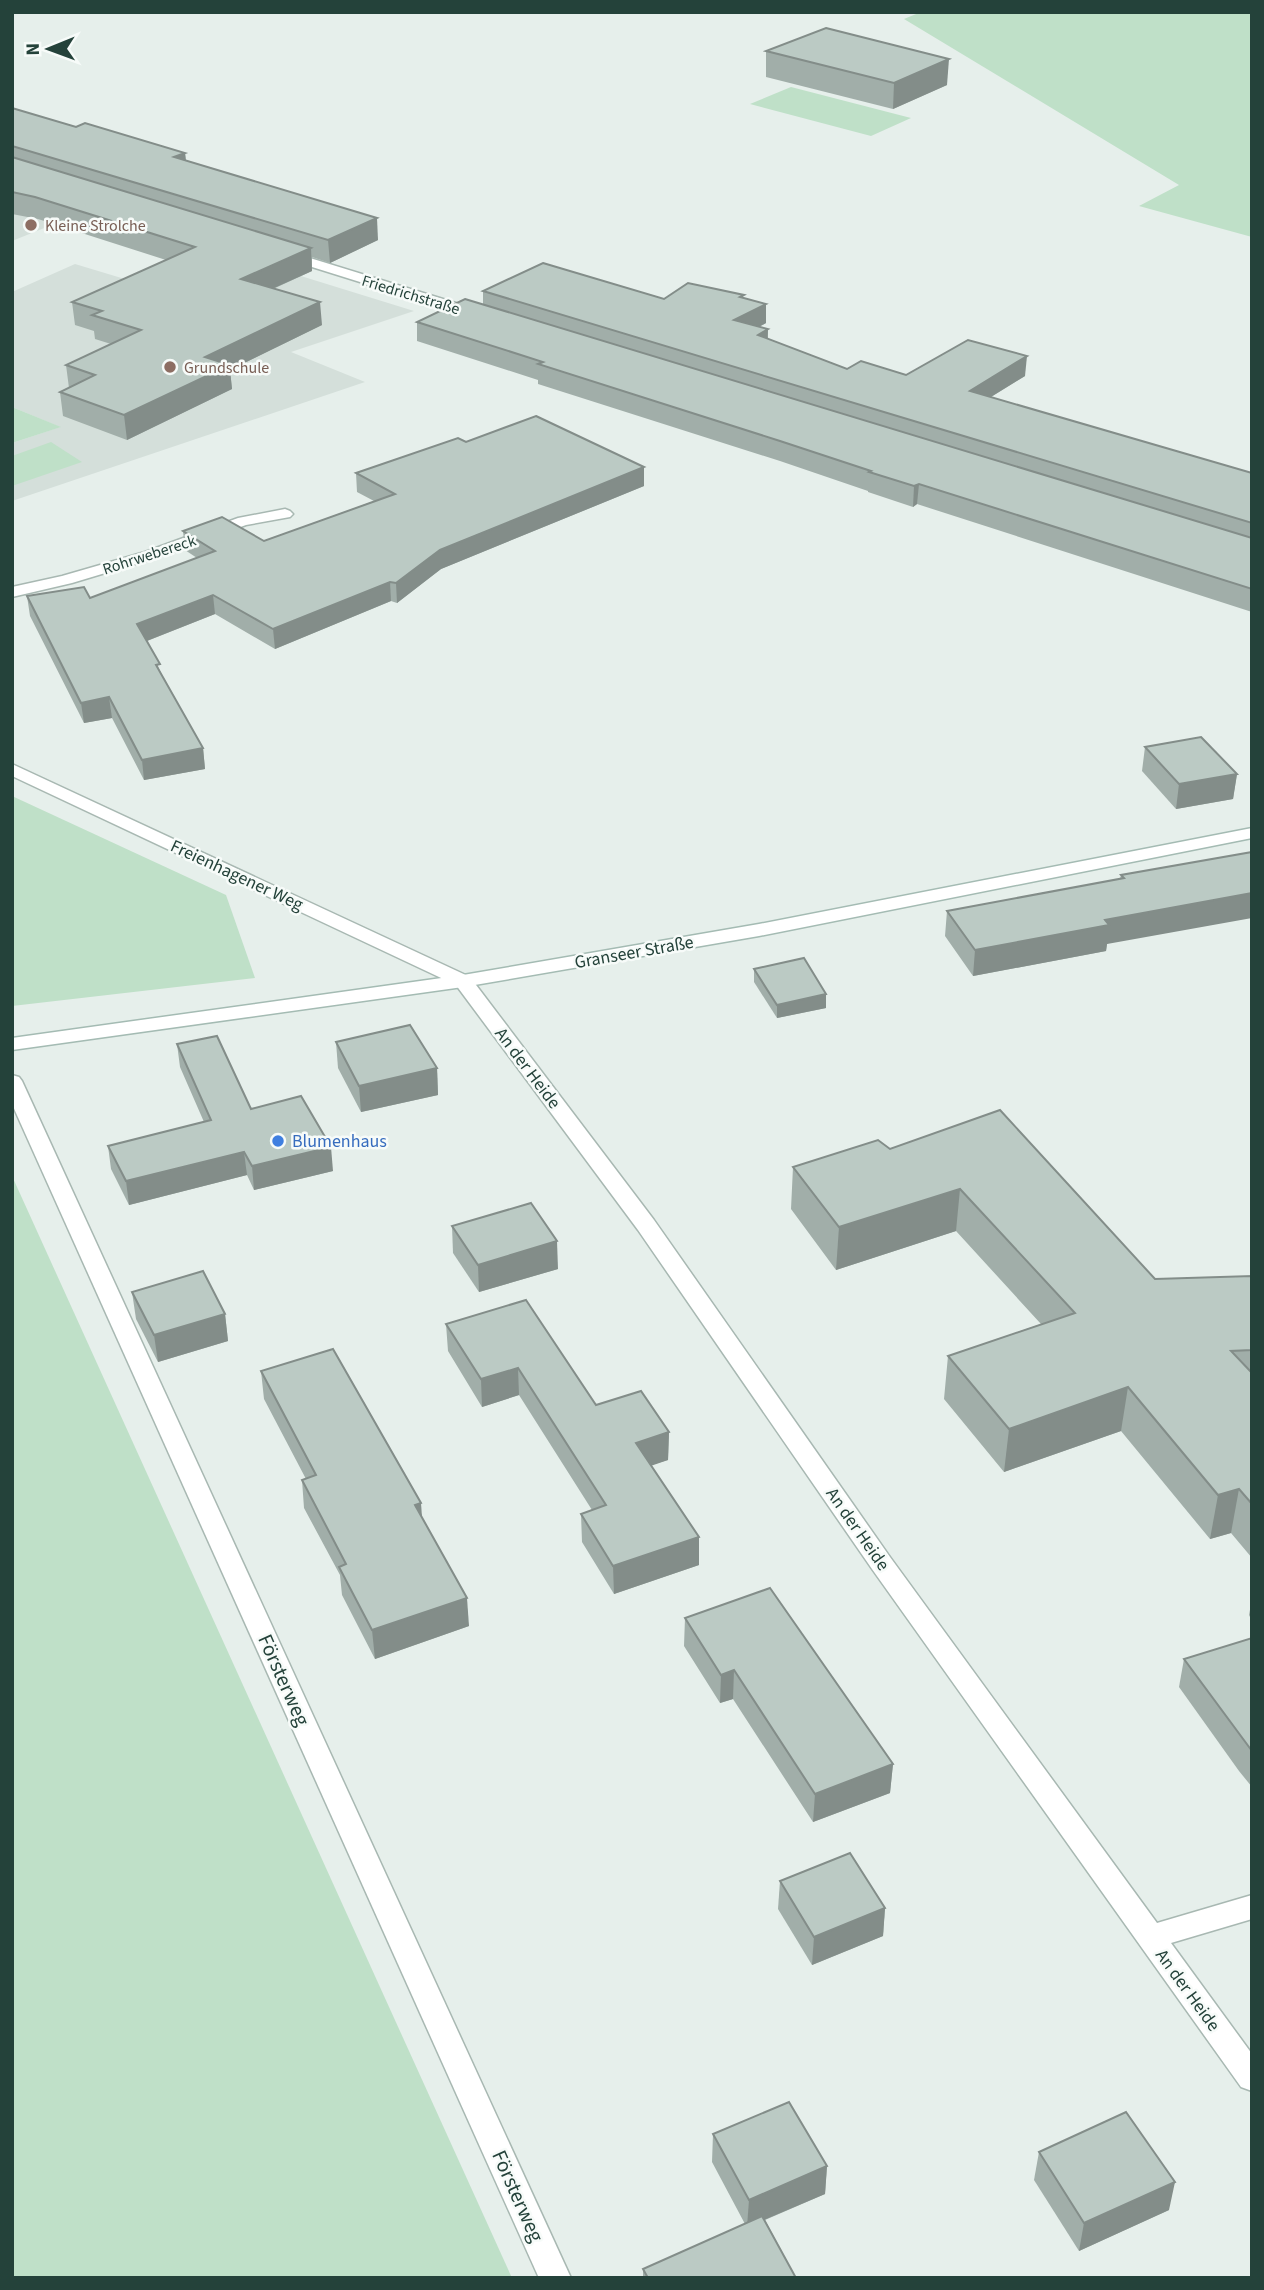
<svg xmlns="http://www.w3.org/2000/svg" width="1264" height="2290" viewBox="0 0 1264 2290" font-family="'Source Sans 3',sans-serif">
	<style>
		.built { fill: #d4dfda }
		.green { fill: #bfe0c8 }
		.lines { fill: none; stroke-linecap: round; stroke-linejoin: round }
		.street-casing { stroke: #a8b8b2; stroke-width: 3 }
		.secondary-casing { stroke: #a4bbb3; stroke-width: 3 }
		.street { fill: #fff; fill-rule: evenodd }
		.secondary { fill: #fff; fill-rule: evenodd }
		.wall { fill: #a1aea9 }
		.shaded-wall { fill: #838d89 }
		.building { fill: #bbcac4; stroke: #838d89; stroke-width: 2 }
		.education-dot { fill: #8d6e63; stroke: #f7fbf9; stroke-width: 2.5 }
		.shop-dot { fill: #3f7fe0; stroke: #f7fbf9; stroke-width: 2.5 }
		.labels { text-anchor: middle; stroke-width: 5; stroke-linejoin: round; paint-order: stroke }
		.far-education-label { font-size: 16px; fill: #785e54; stroke: #f7fbf9; text-anchor: start }
		.far-street-label { font-size: 16px; fill: #24423a; stroke: #f7fbf9 }
		.street-label { font-size: 18px; fill: #24423a; stroke: #f7fbf9 }
		.shop-label { font-size: 18px; fill: #366cbe; stroke: #f7fbf9; text-anchor: start }
		.near-street-label { font-size: 21px; fill: #24423a; stroke: #f7fbf9 }
	</style>
	<rect width="100%" height="100%" fill="#e6efeb"/>
	<g class="built">
		<path d="M12 186 89 210 12 241Z"/>
		<path d="M217 250 414 311 291 352 365 382 12 501V443L60 427 12 407V292L75 264 138 283Z"/>
	</g>
	<g class="green">
		<path d="M921 12H1252V237L1139 206 1179 185 904 19Z"/>
		<path d="M791 87 911 118 871 136 750 104Z"/>
		<path d="M12 407 61 427 12 443Z"/>
		<path d="M51 442 82 462 12 486V456Z"/>
		<path d="M12 796 226 895 255 978 12 1006Z"/>
		<path d="M12 1176 512 2278H12Z"/>
	</g>
	<g class="lines">
		<g class="street-casing">
			<g id="street">
				<path d="M284 250 482 311 484 314 482 317H472L280 257V251Z"/>
				<path d="M285 509 290 511 293 514 290 517 246 525 155 558 72 583 12 597V587L62 576 145 552 238 518Z"/>
				<path d="M12 764 470 977 654 1220 890 1557 1157 1923 1252 1895V1919L1171 1943 1252 2054V2091L1241 2087 872 1569 638 1230 456 985 12 776Z"/>
				<path d="M12 1075 19 1077 22 1081 571 2278H539L12 1104Z"/>
			</g>
		</g>
		<g class="secondary-casing">
			<path id="secondary" d="M1252 828V838L759 936 463 987 12 1050V1038L463 975 759 924Z"/>
		</g>
		<use href="#street" class="street"/>
		<use href="#secondary" class="secondary"/>
	</g>
	<g class="wall">
		<path d="M766 51 947 85 893 109 766 77Z"/>
		<path d="M12 108 76 127 185 153 186 160 378 240 330 263 312 257V271L273 289 322 325 230 370 232 389 127 440 63 416 60 392 69 388 66 365 111 344 95 339 94 331 75 325 72 302 166 260 38 219 12 214Z"/>
		<path d="M483 291 664 299 744 298 766 304V323L759 327 768 329V339L847 369 906 375 1025 376 991 397 1252 473V612L917 504 913 507 868 492V491L780 461 538 384V380L417 341V322L483 305Z"/>
		<path d="M466 442 644 467V486L441 569 397 603 391 601 275 649 215 614 147 641 161 673 203 748 205 769 144 780 112 718 84 723 30 616 27 596 90 598 197 558 185 550 183 531 264 541 374 501 357 492 356 473Z"/>
		<path d="M1145 747 1237 774 1233 799 1176 809 1142 771Z"/>
		<path d="M1252 852 1107 944 1106 951 973 976 945 936 947 911 1120 879 1121 875Z"/>
		<path d="M754 969 826 1008 777 1018 754 982Z"/>
		<path d="M336 1042 437 1068 438 1095 361 1112 338 1068Z"/>
		<path d="M177 1044 251 1109 333 1171 254 1190 247 1175 129 1205 111 1169 108 1146 204 1122 180 1067Z"/>
		<path d="M890 1149 1155 1279 1252 1276V1558L1231 1533 1210 1539 1121 1431 1004 1472 944 1399 948 1356 1041 1324 956 1231 836 1270 791 1209 793 1167Z"/>
		<path d="M452 1226 558 1269 479 1292 453 1253Z"/>
		<path d="M132 1292 225 1314 228 1341 158 1362 136 1319Z"/>
		<path d="M446 1324 596 1405 669 1432 668 1460 651 1465 699 1565 614 1594 582 1542 581 1514 592 1510 519 1395 482 1407 448 1351Z"/>
		<path d="M261 1371 422 1518 469 1626 375 1659 342 1595 340 1575 304 1508 302 1480 306 1479 264 1399Z"/>
		<path d="M1252 1599V1621L1249 1615Z"/>
		<path d="M685 1618 893 1764 890 1793 813 1822 733 1699 720 1703 684 1646Z"/>
		<path d="M1252 1638V1787L1239 1771 1179 1687 1184 1659Z"/>
		<path d="M780 1881 885 1908 883 1936 812 1965 778 1909Z"/>
		<path d="M713 2134 827 2166 825 2194 765 2220 796 2278H643V2269L745 2224 712 2162Z"/>
		<path d="M1039 2152 1169 2210 1079 2251 1034 2180Z"/>
	</g>
	<g class="shaded-wall">
		<path d="M949 59 947 85 893 109 894 83Z"/>
		<path d="M185 153 187 174 174 157Z"/>
		<path d="M377 218 378 240 330 263 328 240Z"/>
		<path d="M311 248 312 271 243 302 241 279Z"/>
		<path d="M320 302 322 325 230 370 232 389 127 440 124 415 205 357Z"/>
		<path d="M766 304V323L734 340V320Z"/>
		<path d="M768 329 767 349 758 335Z"/>
		<path d="M1027 356 1025 376 968 411 970 391Z"/>
		<path d="M644 467V486L441 569 397 603 396 583 440 550Z"/>
		<path d="M919 484 917 504 913 507 914 486Z"/>
		<path d="M390 582 391 601 275 649 273 629Z"/>
		<path d="M213 595 215 614 139 644 137 624Z"/>
		<path d="M109 697 112 718 84 723 81 703Z"/>
		<path d="M203 748 205 769 144 780 142 760Z"/>
		<path d="M1237 774 1233 799 1176 809 1179 784Z"/>
		<path d="M1252 893V918L1107 944 1106 951 973 976 975 950 1105 920Z"/>
		<path d="M826 994V1008L777 1018V1005Z"/>
		<path d="M437 1068 438 1095 361 1112 359 1086Z"/>
		<path d="M331 1147 333 1171 254 1190 252 1166Z"/>
		<path d="M244 1152 247 1175 129 1205 126 1181Z"/>
		<path d="M960 1189 956 1231 836 1270 839 1227Z"/>
		<path d="M557 1241 558 1269 479 1292 478 1265Z"/>
		<path d="M225 1314 228 1341 158 1362 154 1335Z"/>
		<path d="M518 1368 519 1395 482 1407 481 1379Z"/>
		<path d="M1128 1387 1121 1431 1004 1472 1009 1429Z"/>
		<path d="M669 1432 668 1460 636 1471V1443Z"/>
		<path d="M1239 1489 1231 1533 1210 1539 1218 1495Z"/>
		<path d="M421 1503 423 1531 415 1505Z"/>
		<path d="M699 1537V1565L614 1594 613 1566Z"/>
		<path d="M467 1598 469 1626 375 1659 372 1630Z"/>
		<path d="M734 1670 733 1699 720 1703 721 1675Z"/>
		<path d="M893 1764 890 1793 813 1822 815 1794Z"/>
		<path d="M885 1908 883 1936 812 1965 814 1937Z"/>
		<path d="M827 2166 825 2194 747 2227 749 2200Z"/>
		<path d="M1175 2182 1169 2210 1079 2251 1084 2223Z"/>
	</g>
	<g class="building">
		<path d="M826 28 949 59 894 83 766 51Z"/>
		<path d="M12 108 76 127 85 123 185 153 174 157 377 218 328 240 12 146Z"/>
		<path d="M12 157 311 248 241 279 320 302 205 357 230 365 124 415 60 392 95 375 66 365 141 330 92 315 102 311 72 302 195 247 35 197 12 192Z"/>
		<path d="M543 263 664 299 688 283 744 295 740 297 766 304 734 320 768 329 758 335 847 369 861 361 906 375 968 340 1027 356 970 391 1252 473V523L483 291Z"/>
		<path d="M465 299 1252 538V589L919 484 914 486 869 472 871 471 780 441 538 364 543 362 417 322Z"/>
		<path d="M536 416 644 467 440 550 396 583 390 582 273 629 213 595 137 624 160 664 156 665 203 748 142 760 109 697 81 703 27 596 84 587 90 598 215 551 183 531 222 517 264 541 395 494 356 473 458 438 466 442Z"/>
		<path d="M1201 737 1237 774 1179 784 1145 747Z"/>
		<path d="M1252 852V893L1105 920 1109 925 975 950 947 911 1124 878 1121 875Z"/>
		<path d="M804 958 826 994 777 1005 754 969Z"/>
		<path d="M410 1025 437 1068 359 1086 336 1042Z"/>
		<path d="M217 1036 251 1109 301 1096 331 1147 252 1166 244 1152 126 1181 108 1146 211 1120 177 1044Z"/>
		<path d="M1000 1110 1155 1279 1252 1276V1350L1231 1351 1252 1373V1504L1239 1489 1218 1495 1128 1387 1009 1429 948 1356 1075 1313 960 1189 839 1227 793 1167 878 1140 890 1149Z"/>
		<path d="M531 1203 557 1241 478 1265 452 1226Z"/>
		<path d="M203 1271 225 1314 154 1335 132 1292Z"/>
		<path d="M526 1300 596 1405 641 1391 669 1432 636 1443 699 1537 613 1566 581 1514 606 1505 518 1368 481 1379 446 1324Z"/>
		<path d="M333 1349 421 1503 415 1505 467 1598 372 1630 339 1567 346 1564 302 1480 316 1475 261 1371Z"/>
		<path d="M770 1588 893 1764 815 1794 734 1670 721 1675 685 1618Z"/>
		<path d="M1252 1638V1751L1184 1659Z"/>
		<path d="M850 1853 885 1908 814 1937 780 1881Z"/>
		<path d="M789 2102 827 2166 749 2200 713 2134Z"/>
		<path d="M1126 2112 1175 2182 1084 2223 1039 2152Z"/>
		<path d="M762 2216 796 2278H648L643 2269Z"/>
	</g>
	<g class="education-dot">
		<circle cx="31" cy="225" r="7"/>
		<circle cx="170" cy="367" r="7"/>
	</g>
	<circle class="shop-dot" cx="278" cy="1141" r="7"/>
	<g class="labels">
		<g class="far-education-label">
			<text x="45" y="231">Kleine Strolche</text>
			<text x="184" y="373">Grundschule</text>
		</g>
		<g class="far-street-label">
			<text transform="translate(411 294) rotate(17)" y="6">Friedrichstraße</text>
			<text transform="translate(149 554) rotate(-18)" y="6">Rohrwebereck</text>
		</g>
		<g class="street-label">
			<text transform="translate(237 875) rotate(25)" y="6">Freienhagener Weg</text>
			<text transform="translate(634 952) rotate(-10)" y="6">Granseer Straße</text>
			<text transform="translate(528 1068) rotate(53)" y="6">An der Heide</text>
			<text transform="translate(858 1529) rotate(55)" y="6">An der Heide</text>
			<text transform="translate(1188 1990) rotate(54)" y="6">An der Heide</text>
		</g>
		<g class="shop-label">
			<text x="292" y="1147">Blumenhaus</text>
		</g>
		<g class="near-street-label">
			<text transform="translate(284 1680) rotate(66)" y="7">Försterweg</text>
			<text transform="translate(518 2196) rotate(66)" y="7">Försterweg</text>
		</g>
	</g>
	<rect width="1264" height="2290" fill="none" stroke="#24423a" stroke-width="28"/>
	<g transform="translate(49 49) rotate(269)" stroke="#f7fbf9" stroke-width="5" paint-order="stroke">
	<path d="M0-5L12 26L0 18L-12 26Z" fill="#24423a"/>
	<text y="-10" font-size="19" font-weight="bold" text-anchor="middle" fill="#24423a">N</text>
	</g>
</svg>
